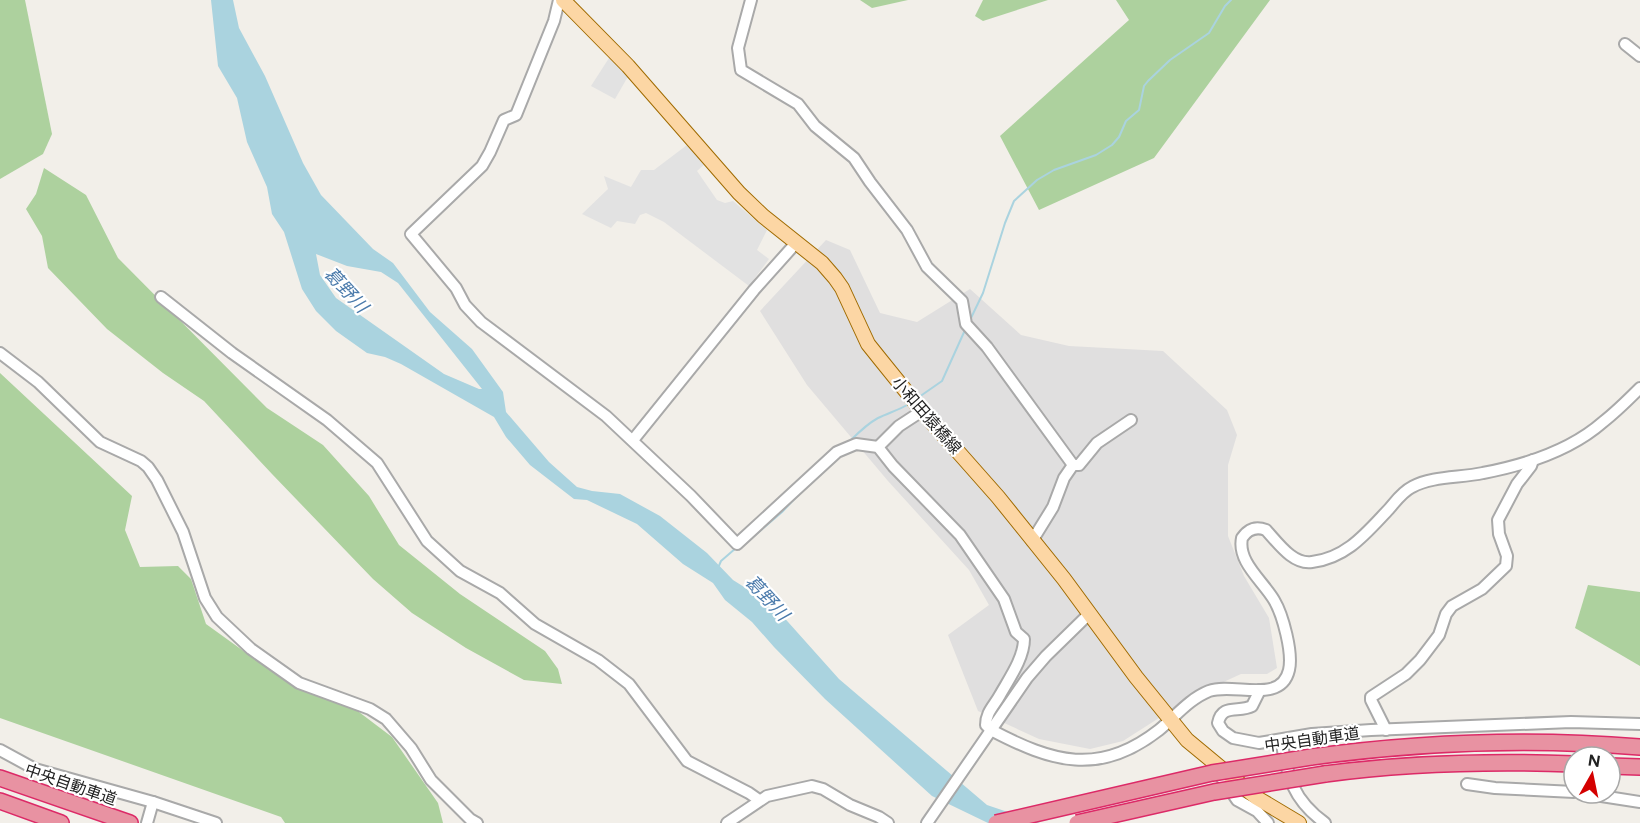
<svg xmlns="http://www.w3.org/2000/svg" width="1640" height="823" viewBox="0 0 1640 823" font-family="Figtree,'Noto Sans JP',sans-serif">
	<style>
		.residential { fill: #e0dfdf }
		.forest { fill: #add19e }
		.parking { fill: #e2e2e2 }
		.water { fill: #aad3df; fill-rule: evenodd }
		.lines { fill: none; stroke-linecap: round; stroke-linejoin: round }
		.stream { stroke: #aad3df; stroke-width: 2 }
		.minor-casing { stroke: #a9a9a9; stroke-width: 14 }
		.major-casing { stroke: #a06b00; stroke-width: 16 }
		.highway-casing { stroke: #dc2a67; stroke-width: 18 }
		.minor { stroke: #fff; stroke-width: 10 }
		.major { stroke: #fcd6a4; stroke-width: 14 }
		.highway { stroke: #e892a2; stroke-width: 15 }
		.highway-bridge-casing { stroke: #dc2a67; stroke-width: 18; stroke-linecap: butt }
		.highway-bridge { stroke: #e892a2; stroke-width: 15 }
		.labels { text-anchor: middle; stroke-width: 4.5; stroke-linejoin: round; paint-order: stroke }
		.street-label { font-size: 16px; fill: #222; stroke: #fff }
		.water-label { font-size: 18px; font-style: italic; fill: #4a7aab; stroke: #fff }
	</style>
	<rect width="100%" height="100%" fill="#f2efe9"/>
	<path class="residential" d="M826 240 850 250 880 313 917 322 970 289 1021 335 1069 346 1163 351 1227 410 1237 435 1228 465V536L1244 576 1269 618 1277 668 1267 674H1241L1195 695 1123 741 1090 749 1039 739 978 711 948 635 989 605 969 570 888 481 807 385 760 311Z"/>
	<g class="forest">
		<path d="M0 0H25L52 134 43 154 0 179Z"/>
		<path d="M860 0H908L872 8Z"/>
		<path d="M983 0H1048L983 21 975 16Z"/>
		<path d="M1116 0H1270L1154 158 1039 210 1000 136 1129 20Z"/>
		<path d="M44 168 86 195 118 258 267 408 323 445 369 496 399 545 460 594 545 651 558 669 562 684 524 680 466 648 412 613 373 579 272 474 204 401 163 373 107 329 48 268 42 236 26 209 36 194Z"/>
		<path d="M0 373 132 496 125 530 140 567 178 566 191 579 206 624 263 665 320 697 355 709 392 737 438 803 443 823H285L281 817 0 718Z"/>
		<path d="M1588 585 1640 592V666L1575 628Z"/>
	</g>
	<g class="parking">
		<path d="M611 55 630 73 615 99 591 86Z"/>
		<path d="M687 145 706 163 697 171 717 200 725 203 733 201 767 230 757 250 769 259 749 286 664 222 646 213 640 215 635 224 617 221 611 228 582 214 608 189 604 176 631 187 641 170H654Z"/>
	</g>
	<path class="water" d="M211 0H233L239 28 265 76 303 163 321 195 373 249 393 263 430 312 472 349 503 392 506 412 549 462 577 487 592 491 620 494 660 516 707 553 733 580 760 597 780 613 839 679 987 805 1040 823H988L932 796 825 699 774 647 752 622 725 600 713 583 683 564 637 524 587 500 574 499 530 465 506 437 494 417 401 364 385 357 367 353 336 331 316 311 302 289 284 232 272 214 267 187 247 142 237 98 218 66ZM316 254 347 266 381 272 398 283 482 389H479L444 374 336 298 320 275Z"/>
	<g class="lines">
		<g class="stream">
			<path d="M970 320 983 293 1005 223 1014 201 1037 180 1054 170 1096 155 1112 145 1119 137 1126 121 1139 110 1144 86 1148 81 1170 60 1209 33 1225 6 1231 0"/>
			<path d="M919 397 942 381 965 330"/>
			<path d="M851 440C859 432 867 424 878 418 888 413 899 410 909 404"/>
			<path d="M746 543 782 512 801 492"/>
			<path d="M718 568 721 561 736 548"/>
		</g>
		<g class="minor-casing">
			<g id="minor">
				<path d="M559 0 554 21 516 115 504 120 490 152 482 166 411 234 456 288 465 305 481 322 606 416 691 496 737 544 837 452 856 444 878 447 893 466 960 535 1004 599 1016 632 1024 639C1024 658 1009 679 1000 695 994 706 986 712 986 725L991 730C1052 762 1099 777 1159 730 1175 717 1189 699 1209 691 1234 682 1281 705 1289 670 1293 653 1283 615 1274 600 1263 581 1237 562 1242 538 1248 529 1256 526 1266 530 1278 543 1293 565 1312 562 1347 558 1367 532 1389 509 1396 501 1402 492 1412 487 1432 476 1460 478 1483 473 1525 465 1570 451 1603 422 1616 412 1628 400 1640 388"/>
				<path d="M751 0 738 48 741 70 798 104 815 126 854 158 870 182 907 230 927 267 962 301 966 324 987 347 1073 465 1064 478 1053 507 1032 541"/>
				<path d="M1625 44 1640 56"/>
				<path d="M161 297 232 353 327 420 377 463 427 541 460 571 500 593 535 624 598 660 629 684 687 761 749 793 759 800"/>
				<path d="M0 353 38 382 100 442 141 461 148 467 157 480 183 532 205 598 217 617 251 649 299 683 370 709 386 719 411 748 431 780 470 819 477 823"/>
				<path d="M633 440 754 290 796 243"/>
				<path d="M878 447 899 426 922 411"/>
				<path d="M1073 465H1079L1097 443 1131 420"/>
				<path d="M1260 690 1252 706C1239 713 1222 703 1218 723L1223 731 1233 738 1259 743 1312 734 1371 730 1571 722 1640 724"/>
				<path d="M1386 730 1371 700V697L1406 674 1420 660 1439 635 1446 614 1452 606 1482 589 1506 566 1507 556 1499 534 1498 520 1517 484 1531 466 1533 460"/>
				<path d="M1281 740C1288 777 1292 799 1325 823"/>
				<path d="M0 750 35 769 153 802 216 823"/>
				<path d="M1215 768 1237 800 1257 811 1268 823"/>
				<path d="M1467 784 1495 788 1574 792"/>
				<path d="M1582 793 1640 802"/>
				<path d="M147 823 153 802"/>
				<path d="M727 823 767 796 812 786 823 789 850 805 879 817 888 823"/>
				<path d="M927 823 1027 678 1046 656 1088 615"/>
			</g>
		</g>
		<g class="major-casing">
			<path id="major" d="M563 0 628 66 739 193 763 216 822 263 835 278 842 288 868 344 880 359 922 411 998 497 1064 579 1136 677 1187 740 1257 798 1299 823"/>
		</g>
		<g class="highway-casing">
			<g id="highway">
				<path d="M1311 757C1421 742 1530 738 1640 747"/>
				<path d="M1610 766 1640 767"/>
				<path d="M1325 774C1408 763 1491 761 1574 764"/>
				<path d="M0 778 130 823"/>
				<path d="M0 801 61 823"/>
			</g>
		</g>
		<use href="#minor" class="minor"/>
		<use href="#major" class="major"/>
		<use href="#highway" class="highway"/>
		<g class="highway-bridge-casing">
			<g id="highway-bridge">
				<path d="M996 823 1212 773 1311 757"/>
				<path d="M1077 823 1214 792 1325 774"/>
			</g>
		</g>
		<use href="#highway-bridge" class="highway-bridge"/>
	</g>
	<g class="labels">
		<g class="street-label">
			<text transform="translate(927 415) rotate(49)" y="6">小和田猿橋線</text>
			<text transform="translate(1312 739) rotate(-8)" y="6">中央自動車道</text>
			<text transform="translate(71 784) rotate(19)" y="6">中央自動車道</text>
		</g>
		<g class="water-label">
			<text transform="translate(346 290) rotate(47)" y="6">葛野川</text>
			<text transform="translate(767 598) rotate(47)" y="6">葛野川</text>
		</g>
	</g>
	<g transform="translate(1592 775) rotate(9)"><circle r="28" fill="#ffffff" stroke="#a7a7a7" stroke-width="1.5"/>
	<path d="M0-4.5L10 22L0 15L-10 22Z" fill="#d40000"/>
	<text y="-9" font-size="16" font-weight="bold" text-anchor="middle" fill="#222222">N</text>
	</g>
</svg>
